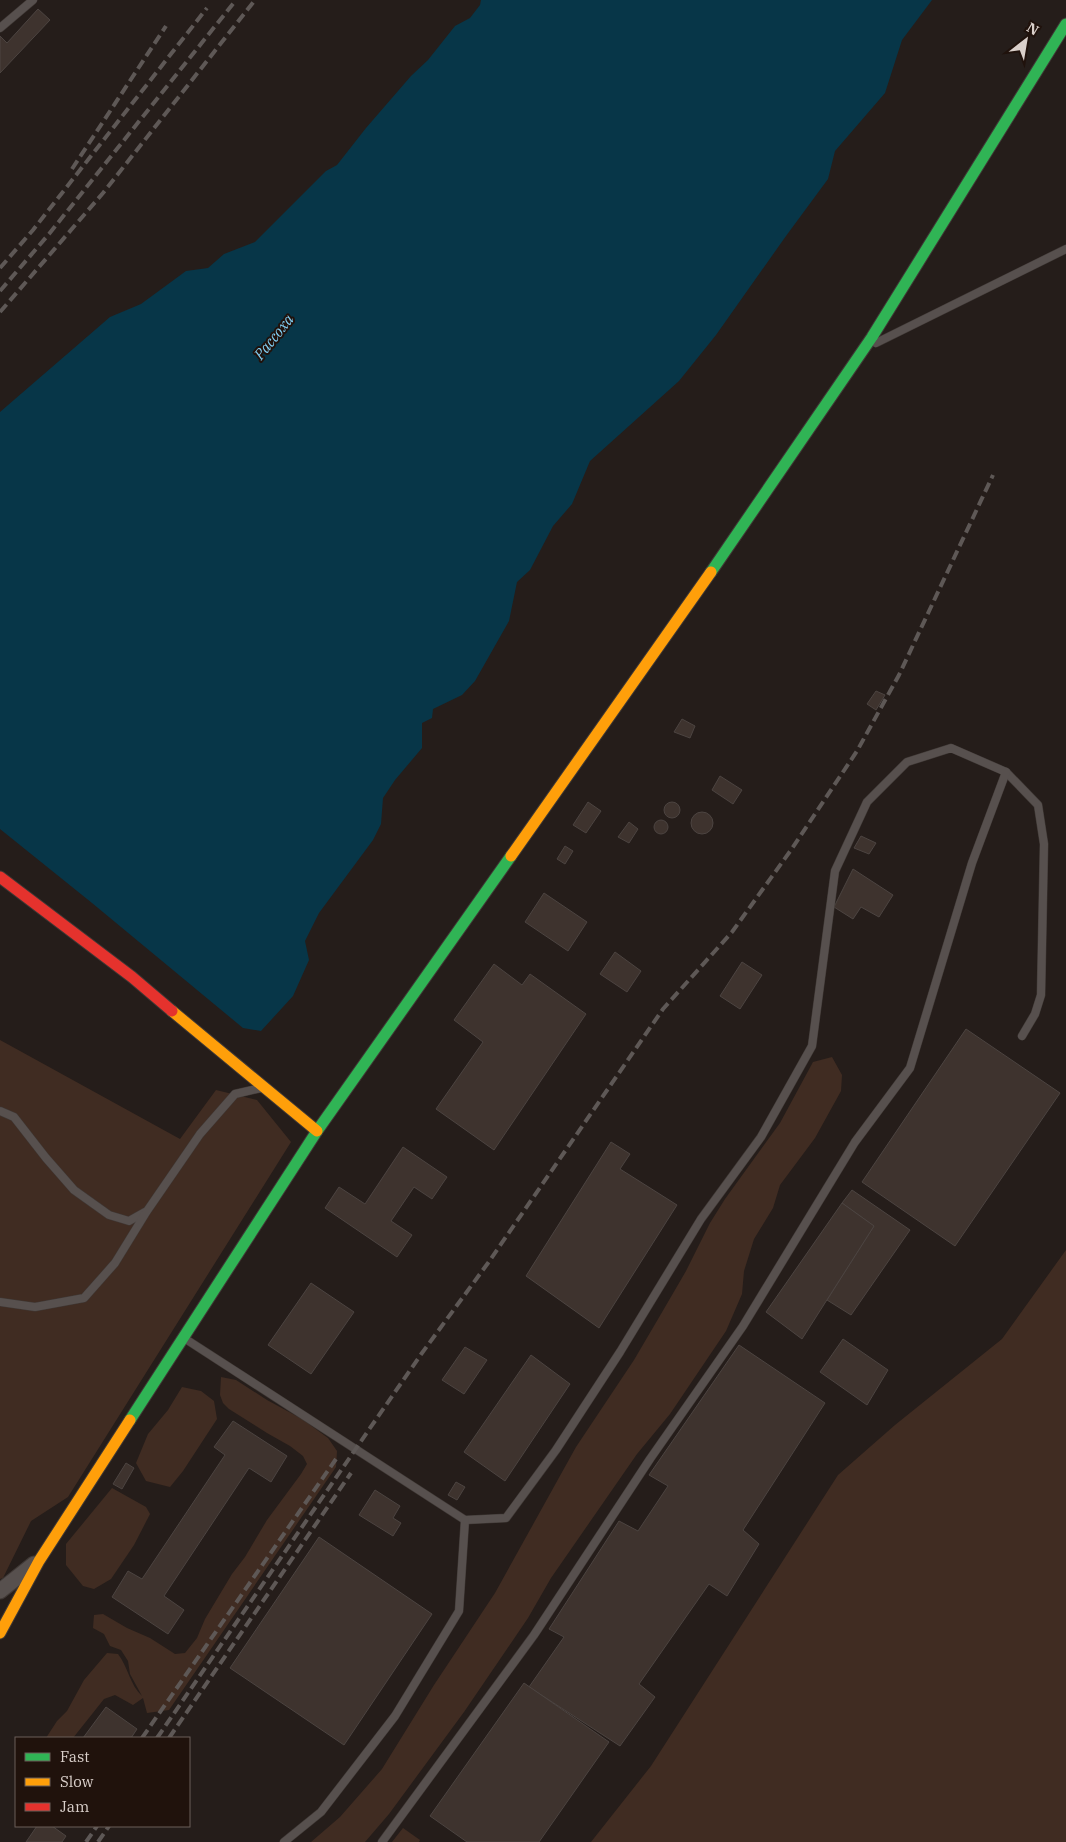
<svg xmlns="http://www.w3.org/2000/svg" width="1066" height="1842" viewBox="0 0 1066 1842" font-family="'IBM Plex Serif',serif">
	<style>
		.green { fill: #402c22 }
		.water { fill: #073648 }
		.building { fill: #3e332e; stroke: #4c4441 }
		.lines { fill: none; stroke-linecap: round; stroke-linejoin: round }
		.lane-casing { stroke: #3f3835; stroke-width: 9 }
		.street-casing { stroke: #3f3835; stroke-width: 17 }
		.fast-casing { stroke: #3f3835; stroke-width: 13 }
		.slow-casing { stroke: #3f3835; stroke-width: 13 }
		.jam-casing { stroke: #3f3835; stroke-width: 13 }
		.lane { stroke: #57504e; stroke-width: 8 }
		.street { stroke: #57504e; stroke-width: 15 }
		.fast { stroke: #30b455; stroke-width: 11 }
		.slow { stroke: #ff9f0a; stroke-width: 11 }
		.jam { stroke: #e5322d; stroke-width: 11 }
		.rail { stroke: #5e5856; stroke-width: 4; stroke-dasharray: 10 5; stroke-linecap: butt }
		.labels { text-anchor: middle; stroke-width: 4; stroke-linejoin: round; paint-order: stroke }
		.water-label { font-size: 15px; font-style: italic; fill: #82cff3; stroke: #20120c }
	</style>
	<rect width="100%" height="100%" fill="#251d1a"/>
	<g class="green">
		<path d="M0 1040 180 1139 216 1090 257 1100 291 1142 68 1497 31 1521 3 1578 0 1579Z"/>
		<path d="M832 1057 842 1075 841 1091 815 1138 780 1185 773 1208 754 1239 744 1271 742 1294 726 1331 670 1414 637 1454 551 1578 528 1618 464 1712 389 1814 365 1842H311L340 1817 382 1769 434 1685 495 1593 576 1447 634 1360 661 1314 686 1271 710 1223 725 1199 780 1123 813 1062Z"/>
		<path d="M1066 1250V1842H591L651 1766 838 1475 895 1425 1002 1339Z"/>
		<path d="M221 1377 236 1380 267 1400 302 1419 328 1438 337 1451 336 1467 169 1710 147 1713 143 1698 133 1705 115 1695 104 1699 73 1738H46L57 1721 67 1711 84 1680 107 1653 118 1654C128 1667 130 1685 142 1696L130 1674 128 1661 121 1650 110 1646 104 1634 93 1628 94 1615 103 1614 127 1628 150 1638 175 1654 185 1653 197 1638 205 1619 232 1574 245 1557 267 1520 301 1474 307 1464 303 1456 290 1446 267 1433 229 1409 223 1403 220 1395Z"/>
		<path d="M182 1387 201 1391 214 1401 217 1419 183 1471 170 1487 146 1481 136 1463 148 1434 168 1410Z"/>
		<path d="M112 1488 146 1507 150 1514 134 1545 111 1579 94 1589 83 1586 66 1565V1544Z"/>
		<path d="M403 1828 420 1840 419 1842H392Z"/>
	</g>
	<path class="water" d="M481 0H932L902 40 885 93 835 151 828 179 786 236 716 335 679 381 590 461 572 504 553 526 530 570 517 582 509 621 475 681 462 695 433 709 432 718 422 723V748L395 780 383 798 381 824 373 840 319 913 305 941 309 960 293 996 261 1031 243 1028 92 903 0 829V412L110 317 141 304 186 271 208 268 224 254 255 242 326 171 337 165 366 128 411 76 428 60 455 26 470 18 480 5Z"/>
	<g class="building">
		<path d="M38 9 50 20 0 73V36L7 43Z"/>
		<path d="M876 691 885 695 876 710 867 704Z"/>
		<path d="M682 719 695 726 690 738 674 732Z"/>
		<path d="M720 776 742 790 733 804 712 790Z"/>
		<circle cx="672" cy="810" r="8"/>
		<path d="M588 802 601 811 586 833 573 825Z"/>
		<circle cx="702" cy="823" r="11"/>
		<circle cx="661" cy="827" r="7"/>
		<path d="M629 822 638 829 629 843 618 837Z"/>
		<path d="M861 836 876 843 869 854 854 848Z"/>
		<path d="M565 846 573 851 565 864 557 859Z"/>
		<path d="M853 869 893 895 879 917 861 907 853 919 834 907Z"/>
		<path d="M544 893 587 922 568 951 525 922Z"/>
		<path d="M615 952 641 971 627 992 600 974Z"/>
		<path d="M742 962 762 975 740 1009 720 996Z"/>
		<path d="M494 964 522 985 530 974 586 1014 494 1150 436 1109 483 1042 454 1020Z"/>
		<path d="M966 1029 1060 1093 955 1246 862 1182Z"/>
		<path d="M611 1142 630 1154 620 1169 677 1205 599 1328 526 1276Z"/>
		<path d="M403 1147 447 1177 432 1199 414 1187 391 1221 412 1235 397 1257 325 1208 339 1187 365 1204Z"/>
		<path d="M852 1190 910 1230 851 1315 827 1300 874 1226 842 1203Z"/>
		<path d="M842 1203 874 1226 802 1339 766 1312Z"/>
		<path d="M311 1283 354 1312 311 1374 268 1345Z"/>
		<path d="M843 1339 888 1370 867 1405 820 1372Z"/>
		<path d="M739 1345 825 1403 743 1530 759 1544 727 1596 709 1584 639 1684 655 1697 620 1746 529 1687 564 1637 549 1629 619 1521 638 1531 668 1486 649 1475Z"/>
		<path d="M465 1347 487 1360 464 1394 442 1380Z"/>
		<path d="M531 1355 570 1384 505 1481 464 1452Z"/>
		<path d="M233 1421 287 1456 271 1482 249 1468 164 1596 184 1610 168 1634 112 1597 128 1571 142 1579 225 1455 214 1447Z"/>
		<path d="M126 1463 134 1468 122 1489 113 1484Z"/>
		<path d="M456 1482 465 1487 457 1500 448 1495Z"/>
		<path d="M375 1490 400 1506 393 1518 401 1523 393 1536 359 1515Z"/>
		<path d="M319 1537 432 1614 344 1745 230 1668Z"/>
		<path d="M524 1683 609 1742 539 1842H467L430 1816Z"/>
		<path d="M106 1707 137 1729 131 1738H83Z"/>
		<path d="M37 1826H52L66 1836 62 1842H26Z"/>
	</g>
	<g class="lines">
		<g class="lane-casing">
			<g id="lane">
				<path d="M0 28 33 0"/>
				<path d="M876 343 1066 249"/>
				<path d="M1006 772 1038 805 1044 844 1041 995 1035 1014 1022 1036"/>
				<path d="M0 1111 14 1117 46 1158 74 1190 109 1215 129 1221 145 1212"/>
				<path d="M0 1302 35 1307 84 1298 115 1263 147 1211 200 1134 235 1094 261 1088"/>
				<path d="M184 1338 465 1520 506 1518 556 1450 620 1352 701 1219 761 1137 812 1046 835 871 867 802 907 762 951 748 1006 772 972 863 910 1068 855 1142 743 1326 650 1459 534 1635 382 1842"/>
				<path d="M284 1842 321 1812 395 1716 459 1611 465 1520"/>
			</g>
		</g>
		<g class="street-casing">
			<path id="street" d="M0 1591 34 1564"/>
		</g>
		<g class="fast-casing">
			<g id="fast">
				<path d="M711 572 872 337 1066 24"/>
				<path d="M130 1420 317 1131 511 856"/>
			</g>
		</g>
		<g class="slow-casing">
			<g id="slow">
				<path d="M511 856 711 572"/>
				<path d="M172 1011 317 1131"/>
				<path d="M0 1633 39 1561 130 1420"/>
			</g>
		</g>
		<g class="jam-casing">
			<path id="jam" d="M0 877 132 977 172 1011"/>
		</g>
		<use href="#lane" class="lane"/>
		<use href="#street" class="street"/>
		<use href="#fast" class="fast"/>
		<use href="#slow" class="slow"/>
		<use href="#jam" class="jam"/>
		<g class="rail">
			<path d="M72 169 166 26"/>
			<path d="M0 268 33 230 207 8"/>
			<path d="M0 291 49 234 236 0"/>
			<path d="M0 312 103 193 255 0"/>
			<path d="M142 1738 336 1459"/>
			<path d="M157 1738 368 1431 422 1353 488 1263 663 1009 732 932 791 850 857 751 899 675 993 475"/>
			<path d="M169 1738 351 1473"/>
			<path d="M86 1842 97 1826"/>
			<path d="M98 1842 109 1826"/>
		</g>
	</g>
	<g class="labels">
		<g class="water-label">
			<text transform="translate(274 337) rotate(-51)" y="5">Рассоха</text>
		</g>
	</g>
	<rect x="15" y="1737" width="175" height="90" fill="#20120c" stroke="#6a5e58"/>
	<rect x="25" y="1753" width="25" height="8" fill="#30b455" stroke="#6a5e58"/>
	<text x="60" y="1762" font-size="15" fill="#d9cfca">Fast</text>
	<rect x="25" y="1778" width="25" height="8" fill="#ff9f0a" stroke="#6a5e58"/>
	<text x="60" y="1787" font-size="15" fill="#d9cfca">Slow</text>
	<rect x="25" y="1803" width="25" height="8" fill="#e5322d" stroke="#6a5e58"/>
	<text x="60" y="1812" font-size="15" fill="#d9cfca">Jam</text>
	<g transform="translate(1026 40) rotate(31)" stroke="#20120c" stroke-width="4" paint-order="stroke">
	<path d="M0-4L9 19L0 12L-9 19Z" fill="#d9cfca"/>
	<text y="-8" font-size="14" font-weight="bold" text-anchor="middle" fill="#d9cfca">N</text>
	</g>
</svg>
